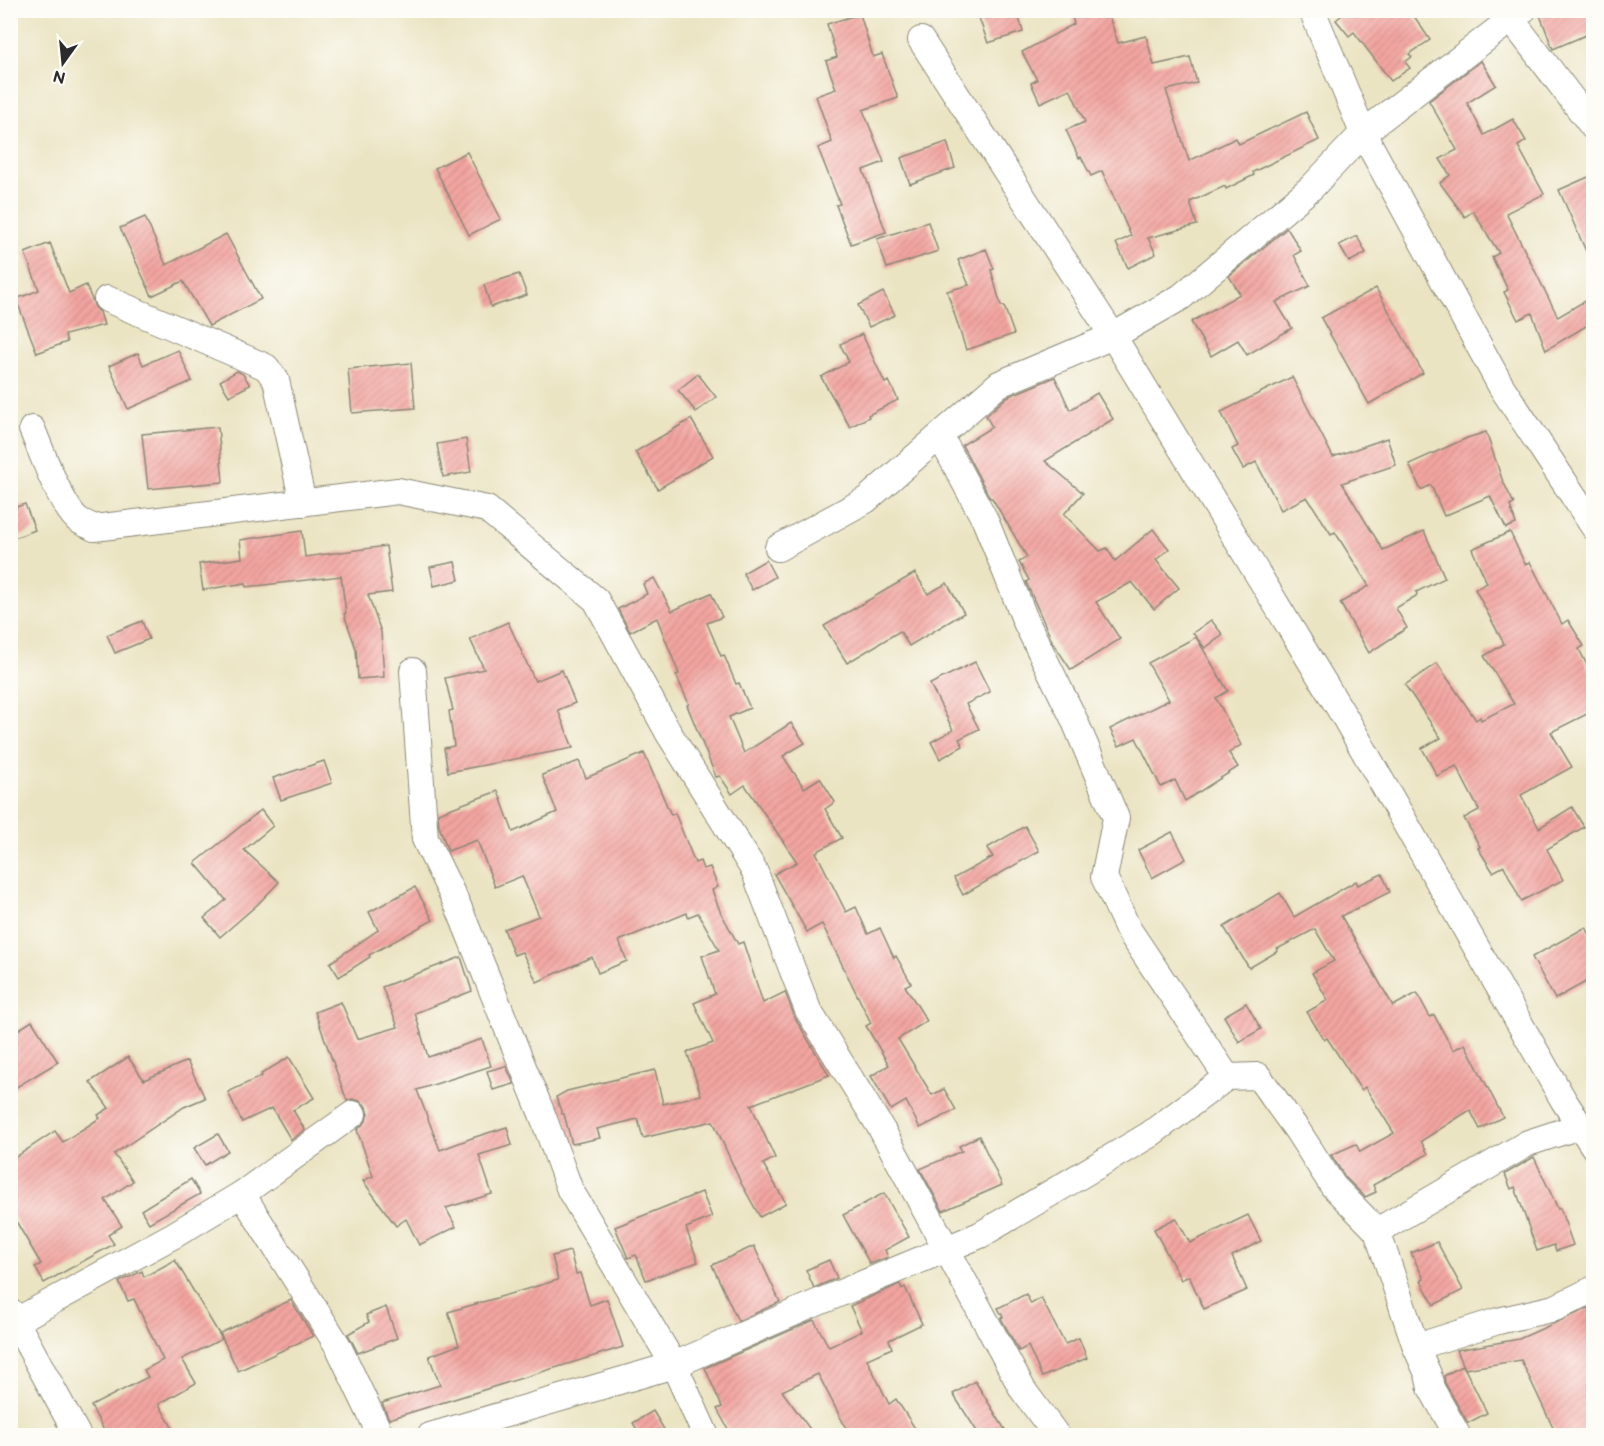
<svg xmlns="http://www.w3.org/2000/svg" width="1604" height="1446" viewBox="0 0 1604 1446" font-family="'Balsamiq Sans',sans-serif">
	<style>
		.building { fill: url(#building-hatch) }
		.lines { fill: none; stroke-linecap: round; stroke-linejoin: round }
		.minor-casing { stroke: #8b8877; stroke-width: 28 }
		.minor { stroke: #fff; stroke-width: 26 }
	</style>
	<defs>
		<pattern id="building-hatch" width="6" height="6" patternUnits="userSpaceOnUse" patternTransform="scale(1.5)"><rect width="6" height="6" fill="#f3a5a0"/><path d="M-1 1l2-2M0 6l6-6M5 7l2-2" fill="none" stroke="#d08e8a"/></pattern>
	</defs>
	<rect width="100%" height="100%" fill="#fdfcf7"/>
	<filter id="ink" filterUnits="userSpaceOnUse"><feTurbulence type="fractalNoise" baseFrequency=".0167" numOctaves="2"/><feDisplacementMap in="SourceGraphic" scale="12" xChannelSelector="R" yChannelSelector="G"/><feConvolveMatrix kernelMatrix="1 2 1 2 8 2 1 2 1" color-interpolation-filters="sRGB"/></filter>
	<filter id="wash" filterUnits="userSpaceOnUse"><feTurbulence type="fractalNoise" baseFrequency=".008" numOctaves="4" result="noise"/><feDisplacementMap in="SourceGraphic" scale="24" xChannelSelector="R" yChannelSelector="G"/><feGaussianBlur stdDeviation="1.35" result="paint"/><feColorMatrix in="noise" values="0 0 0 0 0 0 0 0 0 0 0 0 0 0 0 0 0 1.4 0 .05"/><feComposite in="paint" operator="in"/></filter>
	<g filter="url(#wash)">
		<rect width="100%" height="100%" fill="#ebe4c3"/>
		<g id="blocks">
			<g class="building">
				<path d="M1002 10H1017L1023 32 988 43 979 18Z"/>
				<path d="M1070 10H1107L1118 43 1146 36 1154 65 1190 57 1197 83 1166 90 1189 161 1236 138 1239 144 1306 112 1319 140 1253 172 1254 175 1226 189 1225 186 1190 202 1197 225 1148 238 1156 254 1128 268 1116 243 1131 236 1102 171 1091 176 1081 157 1079 158 1066 130 1085 122 1070 89 1040 103 1031 83 1037 80 1022 52 1074 24Z"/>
				<path d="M1348 10H1410L1430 40 1409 54 1412 57 1405 62 1410 68 1391 81 1354 32 1349 36 1336 20Z"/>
				<path d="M1538 10H1593V32L1553 49Z"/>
				<path d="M860 14 873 57 882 54 898 98 863 110 884 162 863 170 886 232 851 244 836 205 840 204 818 148 832 142 816 96 836 89 826 61 837 57 827 24Z"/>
				<path d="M1481 61 1496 85 1467 103 1484 135 1513 119 1526 141 1518 146 1544 194 1506 213 1558 317 1593 296V322L1546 350 1532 313 1518 320 1504 292 1508 290 1492 257 1499 253 1473 211 1465 217 1440 183 1450 175 1440 159 1457 150 1429 101Z"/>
				<path d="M947 142 955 168 910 184 901 158Z"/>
				<path d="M467 152 501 219 469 235 435 168Z"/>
				<path d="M1593 175V267L1559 190Z"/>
				<path d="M145 217 166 265 226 234 261 299 209 326 183 281 152 296 120 228Z"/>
				<path d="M928 222 938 251 887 268 877 239Z"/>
				<path d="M1287 228 1301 251 1294 255 1310 286 1276 302 1292 328 1247 355 1238 340 1211 356 1191 322 1240 294 1229 276Z"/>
				<path d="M1357 236 1366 253 1349 262 1339 245Z"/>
				<path d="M50 243 69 293 86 285 95 307 100 312 104 325 65 335 67 342 37 353 16 299 39 290 25 253Z"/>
				<path d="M986 249 994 269 991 270 1001 306H1004L1014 334 966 350 947 291 969 285 958 260Z"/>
				<path d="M519 274 527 295 491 307 484 285Z"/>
				<path d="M1376 288 1423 373 1369 404 1321 318Z"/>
				<path d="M883 292 895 315 869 327 858 305Z"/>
				<path d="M862 334 885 383 889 381 898 400 868 415 869 417 850 427 821 377 849 362 840 344Z"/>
				<path d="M178 350 192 381 128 409 109 366 138 353 143 365Z"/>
				<path d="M411 363 415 408 352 413 348 369Z"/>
				<path d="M237 371 243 374 250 385 229 396 220 381Z"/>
				<path d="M698 374 716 397 696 412 678 390Z"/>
				<path d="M1055 377 1070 410 1097 393 1113 419 1045 461 1083 493 1064 514 1100 551 1107 548 1115 561 1153 529 1169 549 1156 560 1179 588 1154 609 1132 582 1096 602 1120 639 1071 670 1053 643 1026 582 1029 580 1019 562 1027 557 992 498H990L962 445 992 427 986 416 1007 397Z"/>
				<path d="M1292 377 1333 457 1387 438 1396 465 1342 483 1383 550 1424 531 1445 578 1416 592 1417 594 1416 596 1396 608 1407 628 1369 653 1340 603 1369 586 1335 532 1331 534 1307 497 1281 510 1256 462 1243 469 1232 449 1238 446 1221 412Z"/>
				<path d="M691 419 713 456 658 489 635 452Z"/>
				<path d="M218 427 223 482 148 489 142 434Z"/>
				<path d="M1486 432 1502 479 1514 504 1510 506 1516 524 1506 528 1490 496 1444 516 1431 485 1421 490 1409 464 1467 438Z"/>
				<path d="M466 439 471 472 443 477 437 444Z"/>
				<path d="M25 504 35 530 10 540V509Z"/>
				<path d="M302 531 305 557 386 546 392 592 368 595 381 632 384 677 358 679 356 649 344 614 346 613 341 576 246 587V583L203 590 199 564 242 558 240 540Z"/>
				<path d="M1510 532 1525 564 1530 562 1562 624 1568 620 1584 646 1579 649 1593 677V711L1551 732 1572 767 1521 795 1539 828 1572 807 1584 827 1547 849 1563 880 1521 901 1504 866 1493 872 1478 848 1480 847 1464 818 1479 810 1456 766 1437 776 1422 748 1441 738 1405 685 1437 663 1476 720 1480 717 1481 720 1514 704 1484 656 1504 644 1475 589 1487 583 1472 549Z"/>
				<path d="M766 560 775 577 752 590 743 573Z"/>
				<path d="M455 562 459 580 434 586 430 567Z"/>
				<path d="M915 573 928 594 947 583 964 613 909 646 900 631 847 663 824 626Z"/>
				<path d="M654 578 672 611 711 593 722 617 707 623 721 656 724 655 736 684 739 683 750 708 729 717 744 753 791 723 805 743 783 756 804 788 820 778 835 802 825 809 842 838 816 852 846 912 856 907 868 934 880 928 894 958 896 956 911 983 905 986 927 1021 898 1039 932 1095 944 1089 956 1110 920 1128 906 1101 891 1110 871 1076 889 1065 866 1026 871 1023 822 924 807 932 774 874 797 862 745 785 732 794 720 776 716 777 687 705 689 704 676 675 679 674 657 618 630 632 618 609 647 594 643 584Z"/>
				<path d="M1211 620 1223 635 1205 648 1196 637 1228 691 1216 698 1241 745 1229 753 1238 767 1185 801 1175 780 1161 787 1136 738 1119 746 1110 729 1169 700 1148 663 1196 637 1193 633Z"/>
				<path d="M142 621 149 639 115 653 107 635Z"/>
				<path d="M508 622 535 681 562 670 575 703 558 710 573 748 448 772 444 748 454 746 449 711 453 710 445 678 484 669 470 639Z"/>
				<path d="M975 662 990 692 966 704 979 729 959 739 963 746 940 759 931 742 953 730 930 684Z"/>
				<path d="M644 753 671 815 675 813 695 863 700 861 703 869 710 867 718 887 712 890 720 911 738 944 743 942 763 1003 785 992 795 1018 829 1075 751 1105 775 1158 763 1164 786 1203 760 1217 741 1183 713 1121 643 1138 638 1119 597 1129 600 1138 572 1144 564 1114H562L556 1097 567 1091 655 1070 663 1104 701 1095 687 1052 713 1043 694 1003 715 994 702 956 719 950 698 913 688 917 687 913 619 941 627 961 598 973 592 957 537 982 522 952 514 955 504 929 539 916 522 876 495 887 477 840 448 851 439 826 438 813 498 791 513 832 557 812 542 775 579 761 586 778Z"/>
				<path d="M324 761 332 783 281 800 273 778Z"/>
				<path d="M261 810 273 826 244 850 279 882 258 904 220 937 204 918 226 900 195 863Z"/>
				<path d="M1025 826 1039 851 963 895 954 878 993 857 987 848Z"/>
				<path d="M1172 832 1186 859 1152 878 1138 850Z"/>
				<path d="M1382 874 1390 892 1341 916 1393 1006 1417 993 1430 1017 1434 1015 1453 1050 1465 1044 1503 1117 1480 1129 1470 1110 1421 1141 1428 1154 1373 1185 1376 1192 1365 1197 1345 1177 1331 1155 1356 1144 1360 1152 1394 1133 1365 1087 1361 1090 1327 1038 1324 1040 1307 1012 1328 1000 1312 973 1334 961 1315 929 1277 949 1278 951 1249 968 1224 927 1280 893 1294 917 1356 881 1358 885Z"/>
				<path d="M415 887 433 920 369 955 370 957 339 977 330 963 378 930 369 912Z"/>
				<path d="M1586 927 1593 941V978L1555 999 1532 957Z"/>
				<path d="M461 957 472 991 415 1013 428 1057 482 1039 491 1066 417 1090 440 1150 472 1138 507 1127 512 1145 479 1155 492 1194 446 1208 456 1227 419 1245 406 1219 396 1226 363 1181 373 1176 357 1130 366 1121 368 1112 365 1105 360 1101 352 1099 347 1101 315 1012 341 1002 357 1039 398 1027 382 987Z"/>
				<path d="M1246 1003 1261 1029 1239 1042 1224 1016Z"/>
				<path d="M32 1021 58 1062 10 1091V1035Z"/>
				<path d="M128 1057 144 1080 187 1061 205 1098 184 1107 114 1154 133 1181 105 1200 122 1226 108 1235 114 1244 44 1283 35 1267 41 1264 10 1211V1161L55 1131 63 1142 100 1118 98 1115 109 1108 90 1082Z"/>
				<path d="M289 1057 314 1098 293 1110 305 1130 291 1140 272 1108 242 1122 228 1092 262 1076 261 1074Z"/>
				<path d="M506 1066 514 1084 493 1090 487 1071Z"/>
				<path d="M218 1134 228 1151 205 1165 194 1148Z"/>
				<path d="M979 1136 1002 1185 943 1211 920 1169 962 1151 959 1146Z"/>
				<path d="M1534 1157 1558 1209 1560 1208 1573 1245 1556 1251 1554 1245 1537 1251 1515 1187 1511 1189 1505 1174Z"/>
				<path d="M191 1179 200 1194 149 1223 141 1210Z"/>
				<path d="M702 1192 712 1217 686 1228 698 1262 646 1280 636 1255 628 1258 615 1227Z"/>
				<path d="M884 1193 909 1237 885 1250 888 1257 870 1264 843 1215Z"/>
				<path d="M1248 1215 1261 1241 1232 1256 1247 1290 1204 1309 1189 1276 1181 1280 1154 1229 1176 1218 1190 1243Z"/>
				<path d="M1437 1242 1463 1290 1434 1305 1421 1281 1424 1279 1411 1253Z"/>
				<path d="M754 1246 780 1302 738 1321 712 1265Z"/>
				<path d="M570 1251 576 1274 580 1273 590 1305 607 1299 623 1347 389 1419 382 1403 440 1385 429 1356 459 1345 448 1312 558 1280 552 1256Z"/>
				<path d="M175 1260 222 1339 182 1359 196 1383 159 1404 177 1436H107L91 1406 148 1377 144 1370 163 1360 134 1299 128 1301 119 1282 142 1271 144 1277Z"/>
				<path d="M829 1260 837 1278 814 1288 806 1270Z"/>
				<path d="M900 1284 902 1289 905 1287 922 1324 889 1340 892 1348 867 1359 889 1404 896 1399 920 1436H850L818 1374 782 1391 815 1436H732L717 1409 722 1407 705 1368 814 1320 829 1347 862 1331 850 1306Z"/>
				<path d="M1026 1294 1031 1304 1041 1298 1065 1344 1079 1338 1087 1358 1042 1377 1028 1346 1019 1351 1001 1318 1003 1317 998 1308Z"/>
				<path d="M291 1300 313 1336 238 1371 220 1333Z"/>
				<path d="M1593 1306V1436H1557L1521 1360 1465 1369 1457 1350 1519 1339Z"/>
				<path d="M386 1307 397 1338 358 1353 348 1334 369 1322 366 1315Z"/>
				<path d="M1463 1365 1487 1413 1468 1423 1445 1383 1444 1376Z"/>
				<path d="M975 1381 1009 1436H980L953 1394Z"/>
				<path d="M653 1411 668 1436H641L633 1423Z"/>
			</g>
		</g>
	</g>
	<g filter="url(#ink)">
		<use href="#blocks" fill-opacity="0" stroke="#8b8877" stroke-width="1.5"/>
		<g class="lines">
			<g class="minor-casing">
				<g id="minor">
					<path d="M1312 10 1363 133 1501 386 1594 527"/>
					<path d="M1511 19 1594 128"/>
					<path d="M921 40 1113 336 1347 721 1564 1101 1594 1147"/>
					<path d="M107 299 266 367 276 380 303 503"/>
					<path d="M32 429C42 453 60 503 77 519 82 523 89 525 94 528L398 491 487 509 596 600 668 732 754 870 808 1010 882 1130 1023 1390 1057 1436"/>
					<path d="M940 436 985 520 1026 622 1073 717 1116 818 1104 877 1128 929 1227 1077 1258 1076 1297 1130 1333 1186 1377 1231 1416 1347"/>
					<path d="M778 548 866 500 999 384 1113 336 1181 297 1312 187 1363 133 1523 10"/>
					<path d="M413 671 425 839 458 906 542 1114 570 1190 674 1365 706 1436"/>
					<path d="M242 1194 353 1114"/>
					<path d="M1377 1231 1528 1143 1580 1126"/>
					<path d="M10 1311 78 1436"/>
					<path d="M16 1321 174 1235 242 1194 338 1346 381 1436"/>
					<path d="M430 1436 674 1365 807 1307 980 1235 1149 1135 1227 1077"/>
					<path d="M1458 1436 1431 1388 1428 1374 1416 1347 1498 1321 1555 1308 1594 1289"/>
				</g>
			</g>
			<use href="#minor" class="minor"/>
		</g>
	</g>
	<rect width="1604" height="1446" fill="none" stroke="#fdfcf7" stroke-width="36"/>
	<g transform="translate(63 63) rotate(195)" stroke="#fdfcf7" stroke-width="4.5" paint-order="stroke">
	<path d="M0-4.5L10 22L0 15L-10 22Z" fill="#2b2b2b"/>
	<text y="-9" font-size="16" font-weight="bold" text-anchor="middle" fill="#2b2b2b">N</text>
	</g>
</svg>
